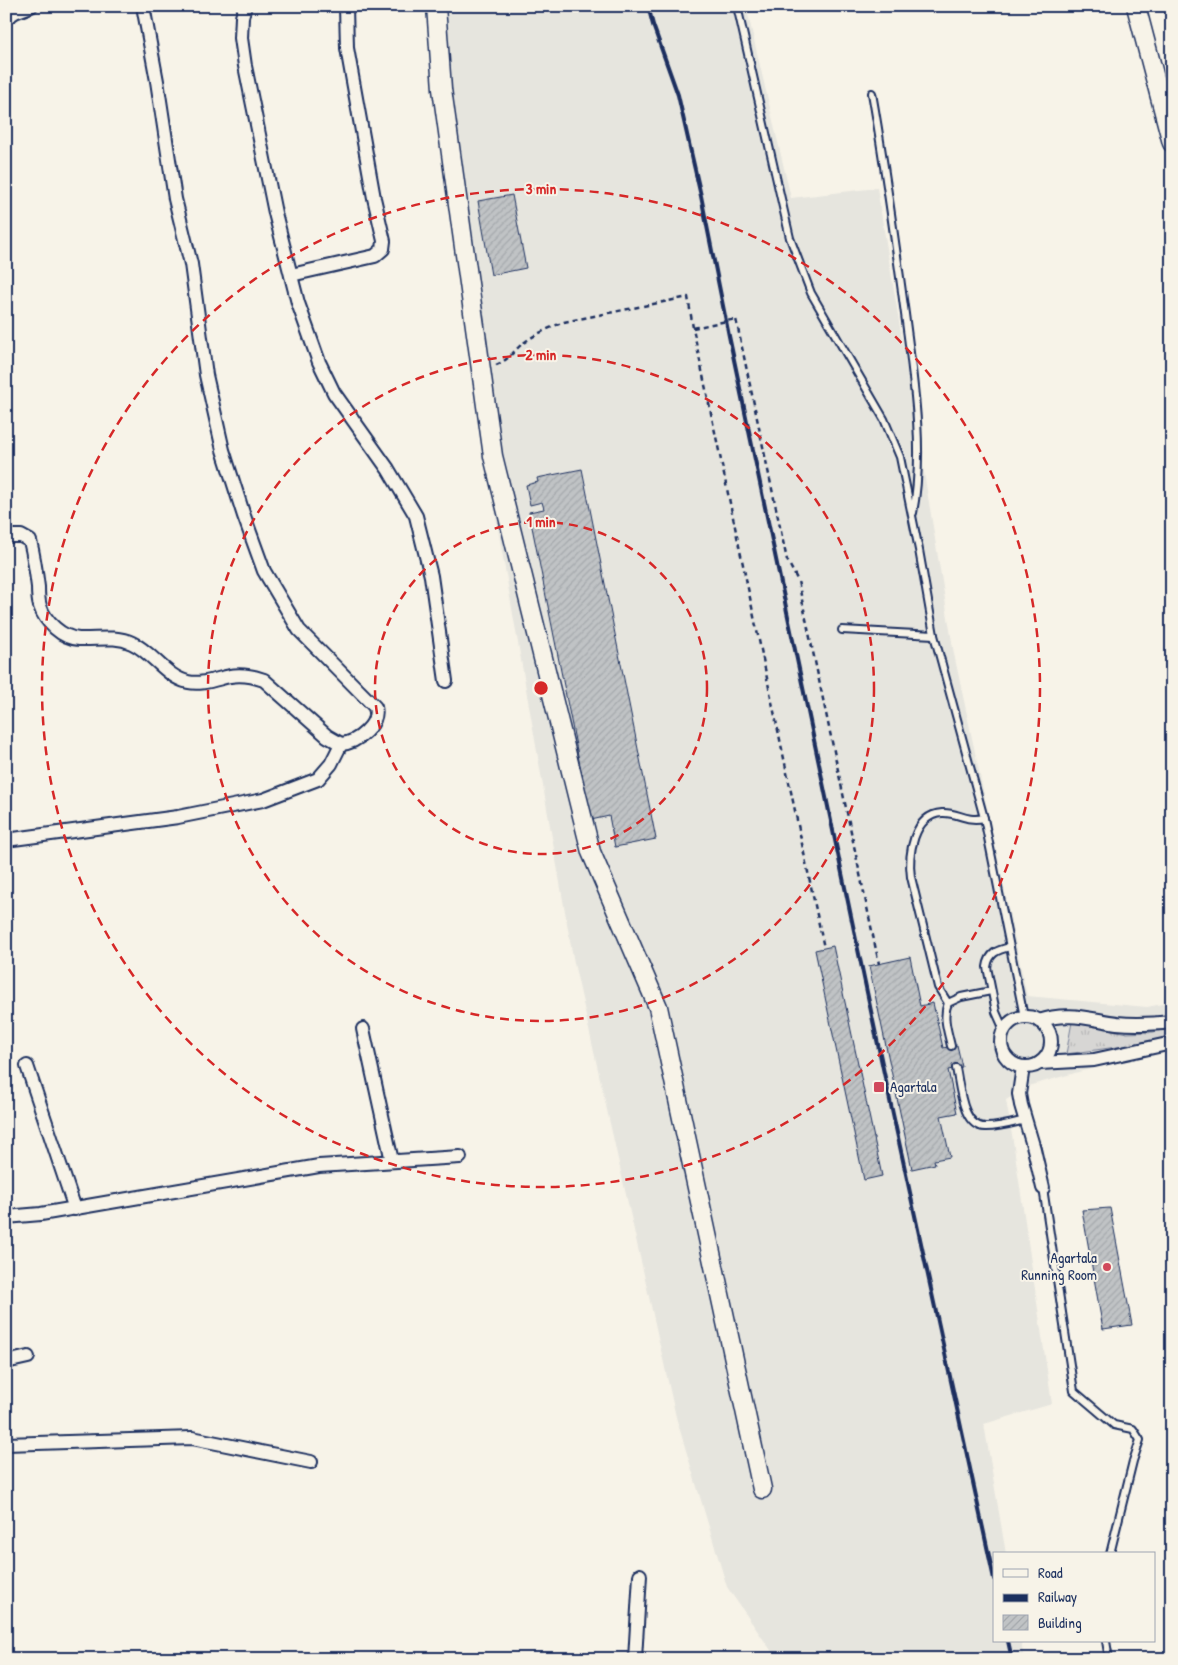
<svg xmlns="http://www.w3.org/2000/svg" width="1178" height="1665" viewBox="0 0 1178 1665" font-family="'Patrick Hand',sans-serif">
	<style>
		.built { fill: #e6e5de }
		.grass { fill: url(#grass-tufts); stroke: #798299 }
		.building { fill: url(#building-hatch); stroke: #1b2f5e }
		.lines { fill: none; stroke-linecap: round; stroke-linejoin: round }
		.lane-casing { stroke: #1b2f5e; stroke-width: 10 }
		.street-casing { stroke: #1b2f5e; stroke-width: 16 }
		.secondary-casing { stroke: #1b2f5e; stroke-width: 21 }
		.path { stroke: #1b2f5e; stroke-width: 2.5; stroke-dasharray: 5 4; stroke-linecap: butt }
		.lane { stroke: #f7f3e8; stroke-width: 6 }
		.street { stroke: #f7f3e8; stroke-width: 12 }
		.secondary { stroke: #f7f3e8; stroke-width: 18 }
		.rail { stroke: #1b2f5e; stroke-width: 4 }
		.ring { fill: none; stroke: #d62828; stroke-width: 2.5; stroke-dasharray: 9 6 }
		.poi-dot { fill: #d1495b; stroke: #f7f3e8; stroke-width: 2 }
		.labels { text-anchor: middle; stroke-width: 4; stroke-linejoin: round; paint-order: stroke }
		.poi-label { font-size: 15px; fill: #1b2f5e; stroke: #f7f3e8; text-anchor: start }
		.centre { fill: #d62828; stroke: #f7f3e8; stroke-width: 2.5 }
		.ring-label { font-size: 15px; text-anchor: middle; font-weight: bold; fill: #d62828; stroke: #f7f3e8; stroke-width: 4; stroke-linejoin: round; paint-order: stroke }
	</style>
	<defs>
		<pattern id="grass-tufts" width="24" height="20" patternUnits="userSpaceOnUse" patternTransform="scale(1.25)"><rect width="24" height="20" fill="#d7d6d4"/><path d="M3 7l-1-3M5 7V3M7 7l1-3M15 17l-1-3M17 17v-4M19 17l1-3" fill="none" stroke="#b8b8b8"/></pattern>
		<pattern id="building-hatch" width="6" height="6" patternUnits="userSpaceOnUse" patternTransform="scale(1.25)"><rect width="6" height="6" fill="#c0c3c5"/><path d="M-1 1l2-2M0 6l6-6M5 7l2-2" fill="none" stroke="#a4a8ac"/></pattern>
	</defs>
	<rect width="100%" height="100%" fill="#f7f3e8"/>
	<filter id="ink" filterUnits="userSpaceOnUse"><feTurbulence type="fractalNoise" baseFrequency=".02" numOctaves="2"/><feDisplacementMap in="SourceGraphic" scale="10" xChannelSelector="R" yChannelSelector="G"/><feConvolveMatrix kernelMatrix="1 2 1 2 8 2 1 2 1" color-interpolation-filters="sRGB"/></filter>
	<g filter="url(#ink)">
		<path class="built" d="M450 6H746L791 198 877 188 954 654 1027 996 1147 1007 1172 1002V1046L1028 1086 1006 1100 1014 1147 1052 1404 984 1424 1006 1554H994V1641H1021L1024 1659H777L727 1587 676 1417 574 963 479 420 484 327 445 132 446 28Z"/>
		<path class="grass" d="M1072 1022 1127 1033 1153 1032 1172 1028V1036L1124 1046 1066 1054Z"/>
		<g class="building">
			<path d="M512 195 526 268 491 275 478 201Z"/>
			<path d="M582 469 656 839 615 847 609 816 591 820 529 512 544 509 542 502 530 505 526 485 538 482 537 478Z"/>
			<path d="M833 946 882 1176 864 1180 815 950Z"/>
			<path d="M910 957 920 1006 933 1003 943 1048 957 1045 962 1067 948 1070 957 1113 941 1116 950 1157 934 1160 935 1164 912 1169 869 966Z"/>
			<path d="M1110 1208 1132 1325 1103 1329 1082 1210Z"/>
		</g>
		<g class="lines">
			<g class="lane-casing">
				<g id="lane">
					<path d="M737 6 790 238 811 293 884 419 900 457 919 550 934 635 984 818 1024 1017"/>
					<path d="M872 93C885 166 895 240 905 314 913 377 925 449 913 513"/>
					<path d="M842 630 934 635"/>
					<path d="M948 1003 938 987 911 877C908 855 913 815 942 813 958 812 965 822 984 818"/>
					<path d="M1004 1030 996 1012 987 967C989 953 997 950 1010 947"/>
					<path d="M951 1046C948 1032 942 1017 948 1003L961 997 991 991"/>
					<path d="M956 1068C960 1086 962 1128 986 1127 999 1127 1013 1123 1025 1120"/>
					<path d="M1043 1188 1074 1391 1114 1425 1133 1429 1140 1440 1133 1461 1110 1554"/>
					<path d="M1106 1641 1109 1659"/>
				</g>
			</g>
			<g class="street-casing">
				<g id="street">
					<path d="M245 6 242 17 241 38 245 66 275 213 298 303 319 362 334 393 388 469 416 516 431 576 446 681"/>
					<path d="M6 18 15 12 31 6"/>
					<path d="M291 275 375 256 383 249 384 241 374 198 347 48 346 6"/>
					<path d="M6 536H21L30 541C34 556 36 571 38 587 38 593 38 600 40 606 45 622 62 638 79 639 96 640 115 635 132 643 152 652 166 677 188 682 202 685 216 679 230 676 242 674 253 676 264 680L327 736 341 744C357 743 380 724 375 707L299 630 264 571 244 516 223 450 206 375 191 264 175 199 157 81 143 6"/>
					<path d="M6 840 178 817 263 800 318 779 331 764 341 744"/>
					<circle cx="1026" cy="1042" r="25"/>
					<path d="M1039 1021C1067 1011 1089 1019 1117 1023 1135 1025 1153 1024 1172 1022"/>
					<path d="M363 1029 392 1161"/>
					<path d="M1040 1063 1094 1060 1172 1043"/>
					<path d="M27 1066 75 1209"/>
					<path d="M1023 1067 1019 1094 1021 1105 1034 1149 1043 1188"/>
					<path d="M6 1217 41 1214 319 1166 460 1157"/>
					<path d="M6 1362 28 1357"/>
					<path d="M6 1444 192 1438 311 1462"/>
					<path d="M635 1659 640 1575"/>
				</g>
			</g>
			<g class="secondary-casing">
				<g id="secondary">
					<path d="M436 6 442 89 493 456 591 852 658 1007 762 1489"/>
					<path d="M1136 6 1172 143"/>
				</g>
			</g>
			<g class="path">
				<path d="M693 328 736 319 787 560 798 581 879 964"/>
				<path d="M496 365C507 361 512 353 521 345 533 335 549 328 564 322L688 297 693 328 824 948"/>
			</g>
			<use href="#lane" class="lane"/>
			<use href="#street" class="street"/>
			<use href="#secondary" class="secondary"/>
			<g class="rail">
				<path d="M648 6 653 25 678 95 701 196 729 336 884 1073 994 1579"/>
				<path d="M1008 1641 1012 1659"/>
			</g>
		</g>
	</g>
	<g class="ring">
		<circle cx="541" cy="688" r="166"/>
		<circle cx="541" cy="688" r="333"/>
		<circle cx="541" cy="688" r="499"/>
	</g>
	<g class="poi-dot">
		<rect x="873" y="1081" width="12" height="12" rx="2.5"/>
		<circle cx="1107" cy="1267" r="5"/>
	</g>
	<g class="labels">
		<g class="poi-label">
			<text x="890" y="1092">Agartala</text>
			<text x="1097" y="1263" text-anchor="end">Agartala<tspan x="1097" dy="17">Running Room</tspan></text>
		</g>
	</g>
	<circle cx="541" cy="688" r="8" class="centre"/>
	<g class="ring-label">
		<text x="541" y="194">3 min</text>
		<text x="541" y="360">2 min</text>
		<text x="541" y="527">1 min</text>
	</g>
	<rect width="1178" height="1665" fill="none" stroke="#f7f3e8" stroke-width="25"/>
	<rect x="12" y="12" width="1153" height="1640" fill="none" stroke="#1b2f5e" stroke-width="2" filter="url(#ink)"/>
	<rect x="993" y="1552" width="162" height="90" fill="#f7f3e8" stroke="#9fa5b1"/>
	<rect x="1003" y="1569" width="25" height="8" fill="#f7f3e8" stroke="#9fa5b1"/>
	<text x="1038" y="1578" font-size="15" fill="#1b2f5e">Road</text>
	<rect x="1003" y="1594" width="25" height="8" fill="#1b2f5e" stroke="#9fa5b1"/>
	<text x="1038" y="1602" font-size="15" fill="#1b2f5e">Railway</text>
	<rect x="1003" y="1615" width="25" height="15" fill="url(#building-hatch)" stroke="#9fa5b1"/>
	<text x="1038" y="1628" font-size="15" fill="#1b2f5e">Building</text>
</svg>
